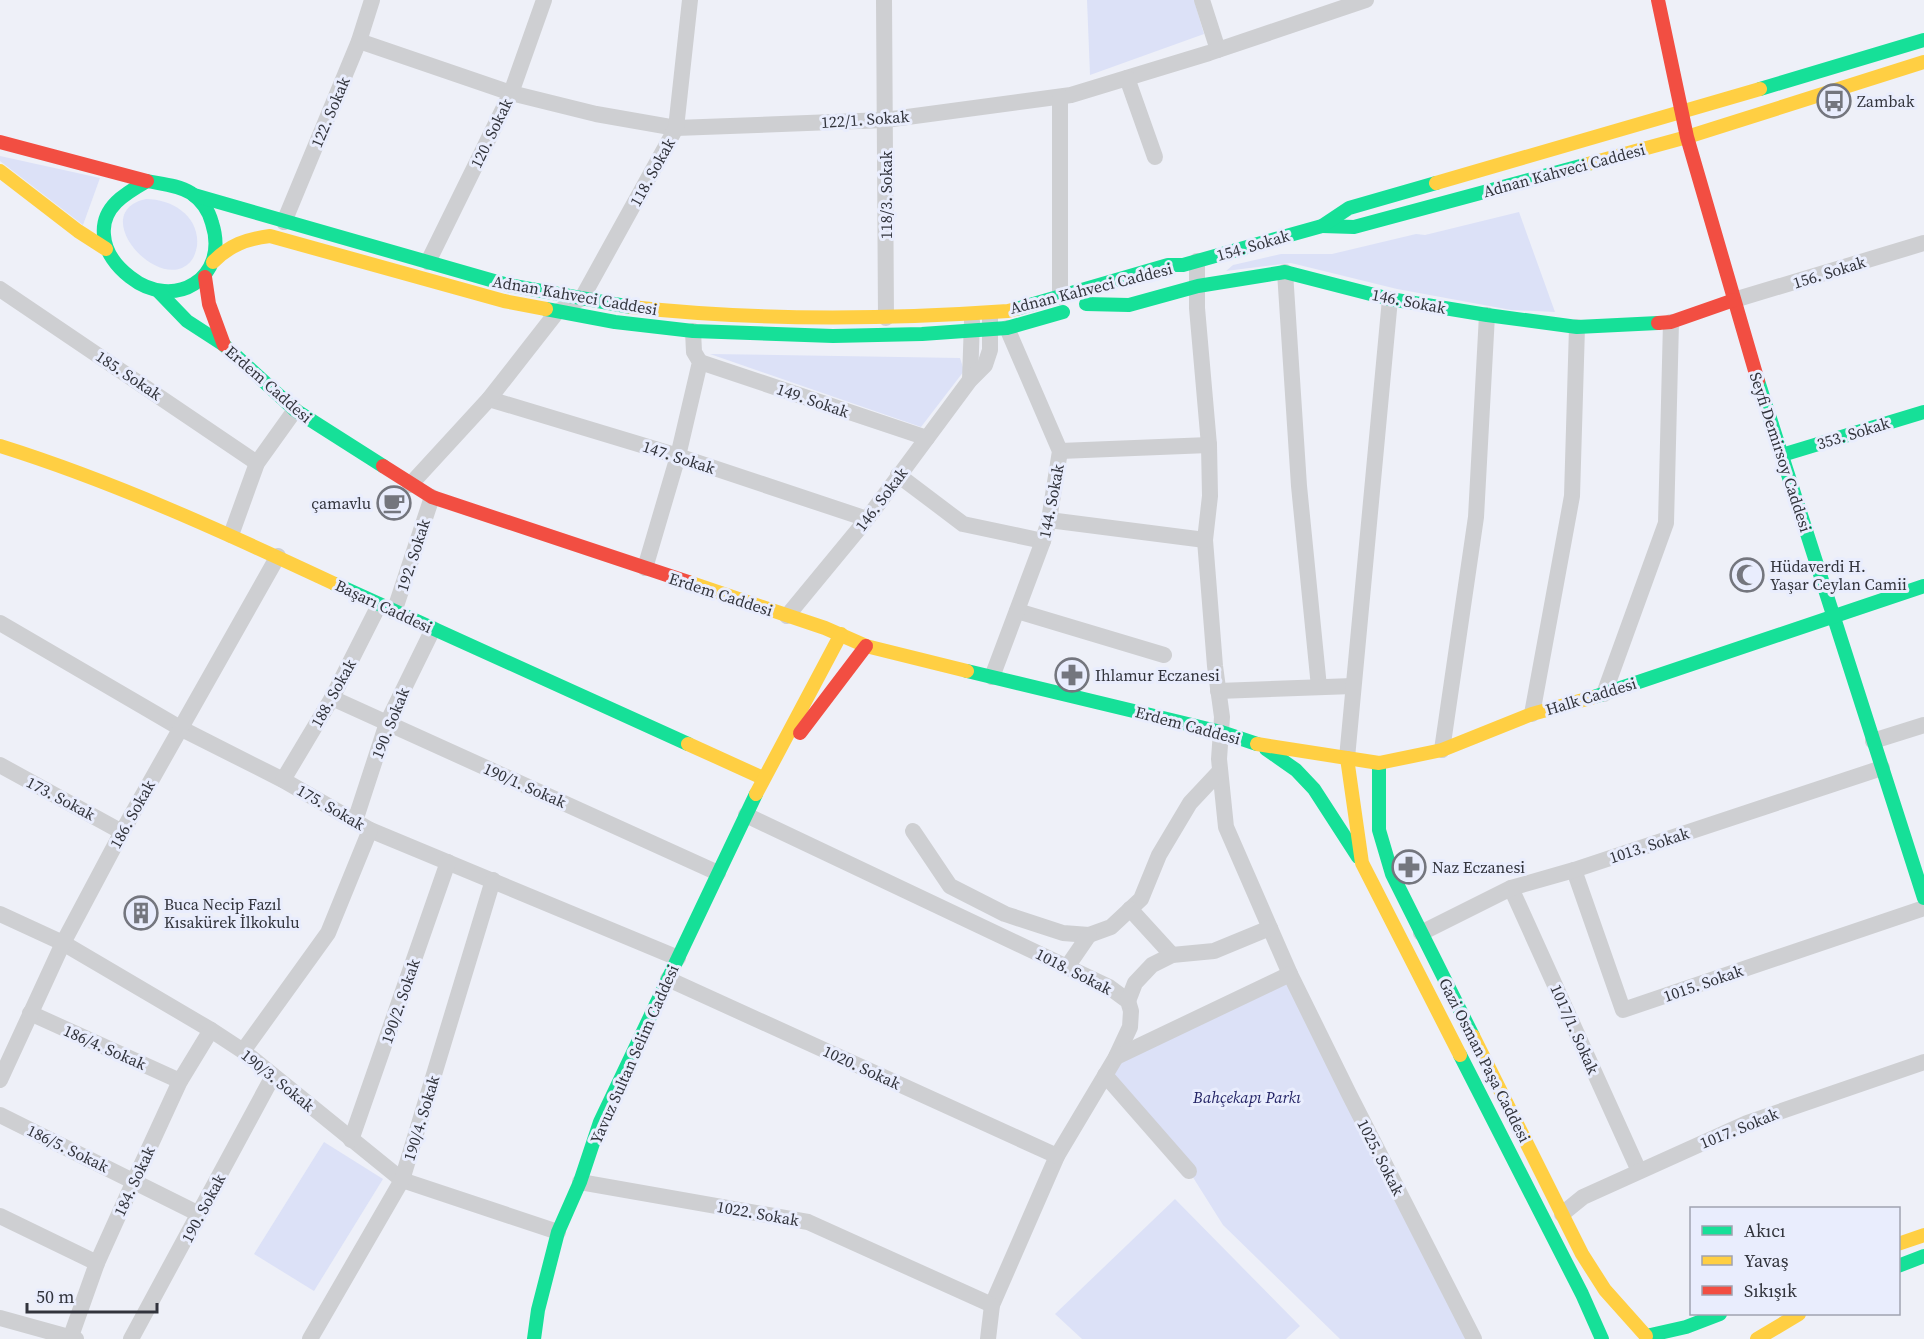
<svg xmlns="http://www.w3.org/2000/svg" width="1924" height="1339" viewBox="0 0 1924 1339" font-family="'Source Serif 4',serif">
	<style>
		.green { fill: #dce1f7 }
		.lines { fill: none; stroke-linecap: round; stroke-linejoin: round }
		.street { stroke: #cecfd2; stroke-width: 16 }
		.fast { stroke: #16e098; stroke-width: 14 }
		.slow { stroke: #ffcf43; stroke-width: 14 }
		.jam { stroke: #f24e42; stroke-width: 14 }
		.labels { text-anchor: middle; stroke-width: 6; stroke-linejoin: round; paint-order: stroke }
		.poi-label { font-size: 16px; fill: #32343c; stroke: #e9edfd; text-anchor: start }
		.street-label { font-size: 16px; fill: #32343c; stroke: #e9edfd }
		.park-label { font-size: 16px; font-style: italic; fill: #1f1f62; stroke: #e9edfd }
	</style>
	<rect width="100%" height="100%" fill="#eef0f8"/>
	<g class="green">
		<path d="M1087 0H1194L1204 34 1090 75Z"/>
		<path d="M0 156 100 178 83 225 0 161Z"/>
		<path d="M146 199C173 199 200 217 197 246 195 256 192 263 182 268 147 282 91 211 146 199Z"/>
		<path d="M1519 212 1555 312 1511 310 1397 289 1291 263 1226 271 1233 265 1268 257 1281 254H1332L1416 234 1425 235Z"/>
		<path d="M710 354 960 358 964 371 921 427Z"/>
		<path d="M1290 974 1474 1339H1340L1223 1225 1189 1171 1105 1075 1116 1057Z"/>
		<path d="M324 1142 383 1179 314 1291 254 1254Z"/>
		<path d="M1175 1199 1300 1326 1286 1339H1082L1055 1314Z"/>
	</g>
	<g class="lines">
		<g class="street">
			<path d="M884 0 886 318"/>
			<path d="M1202 0 1218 50"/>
			<path d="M359 41 511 93 596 114 676 128 885 120 1071 95 1209 53 1366 0"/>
			<path d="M1127 78 1155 157"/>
			<path d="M284 222 359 41 372 0"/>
			<path d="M1197 261V308L1209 445 1210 496 1205 540 1215 666 1222 717 1219 759 1226 827 1290 974 1349 1094 1474 1339"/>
			<path d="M428 262 511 93 544 0"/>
			<path d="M1285 272 1299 486 1319 687"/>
			<path d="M0 289 257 463"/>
			<path d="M1060 297V97"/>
			<path d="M1734 300 1924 243"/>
			<path d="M700 362 927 438"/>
			<path d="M970 380 972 321"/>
			<path d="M489 399 678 456 867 519"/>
			<path d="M1060 451 1209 445"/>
			<path d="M898 475 963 524 1043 541"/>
			<path d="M410 485 489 399 557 312 582 298 676 128 690 0"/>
			<path d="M1049 520 1205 540"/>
			<path d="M231 535 257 463 295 410"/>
			<path d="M645 568 678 456 700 362 694 352 693 331"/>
			<path d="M1017 611 1164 655"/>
			<path d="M394 612 432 497"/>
			<path d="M787 616 867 519 970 380 985 365 990 350V318"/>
			<path d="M0 623 180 728 283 780 370 830 678 958"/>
			<path d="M992 677 1043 541 1049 520 1060 451 1007 328"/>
			<path d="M1218 691 1353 686"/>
			<path d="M1604 694 1666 523 1671 322"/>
			<path d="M332 698 718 873"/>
			<path d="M1532 714 1572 496 1577 327"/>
			<path d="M1873 741 1924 725"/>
			<path d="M1442 750 1476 517 1487 315"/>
			<path d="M1347 758 1390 299"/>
			<path d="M0 765 122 832"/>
			<path d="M283 780 332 698 379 605"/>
			<path d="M746 815 1109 987 1128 1001 1131 1011 1130 1027 1116 1057 1057 1156 992 1305 988 1339"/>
			<path d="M355 821 387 723 433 629"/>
			<path d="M913 831 950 886 1005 914 1063 933 1089 935 1111 927 1141 899 1159 855 1190 803 1220 771"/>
			<path d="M1574 870 1623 1010 1924 908"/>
			<path d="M1511 888 1639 1171"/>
			<path d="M1130 909 1172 955"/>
			<path d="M0 914 63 943 211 1030 243 1051 402 1180 558 1232"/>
			<path d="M1421 933 1511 888 1574 870 1882 768"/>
			<path d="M1067 967 1089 935"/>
			<path d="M668 979 1057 1156"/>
			<path d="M1128 1001 1135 983 1152 965 1172 955 1214 951 1270 928"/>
			<path d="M30 1013 180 1081"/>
			<path d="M243 1051 328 933 370 830"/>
			<path d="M1116 1057 1290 974"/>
			<path d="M1105 1075 1189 1171"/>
			<path d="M0 1080 63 943 122 832 278 556"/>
			<path d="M0 1115 199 1214"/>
			<path d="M351 1140 448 862"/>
			<path d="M580 1182 808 1222 992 1305"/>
			<path d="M1562 1214 1583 1197 1747 1123 1924 1062"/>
			<path d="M0 1216 97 1263"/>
			<path d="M0 1318 76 1339"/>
			<path d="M70 1339 97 1263 134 1181 180 1081 211 1030"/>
			<path d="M131 1339 273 1076"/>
			<path d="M310 1339 402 1180 493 880"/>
		</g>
		<g class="fast">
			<path d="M1760 89 1924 40"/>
			<path d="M147 181C162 184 178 185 191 193 201 200 209 211 212 223 230 278 174 312 130 277 117 267 105 252 104 235 101 207 126 193 147 181Z"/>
			<path d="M194 195 508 285 631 307"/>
			<path d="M1322 226 1354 227 1588 164"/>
			<path d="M158 291 187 321 224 345 295 410 383 466"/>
			<path d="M1086 304 1129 305 1198 286 1285 272 1390 299 1487 315 1577 327 1658 323"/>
			<path d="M546 309 615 322 693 331 833 336 922 334 1007 328 1063 312"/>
			<path d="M1016 309 1168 265H1183L1322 226 1349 208 1436 183"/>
			<path d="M1758 381 1924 898"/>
			<path d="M1782 455 1924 412"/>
			<path d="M335 584 688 744"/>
			<path d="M967 671 1221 732 1257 744"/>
			<path d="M1594 697 1924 586"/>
			<path d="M1266 749 1296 770 1314 789 1358 857"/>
			<path d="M1379 763V830L1392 874 1473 1036"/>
			<path d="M1460 1055 1582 1294 1602 1339"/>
			<path d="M1898 1266 1924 1256"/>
			<path d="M1646 1336 1686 1327 1720 1314"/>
			<path d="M534 1339 538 1310 558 1232 580 1182 600 1122 756 794"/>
		</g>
		<g class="slow">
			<path d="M1588 164 1687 137 1924 62"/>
			<path d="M0 171 78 231 106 249"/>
			<path d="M1436 183 1760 89"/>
			<path d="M213 262C230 245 246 239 270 236L504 301 546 309"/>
			<path d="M631 307C758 321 880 320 1008 311L1016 309"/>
			<path d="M0 446C115 482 226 533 335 584"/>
			<path d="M688 582 825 628 866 646 967 671"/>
			<path d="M688 744 763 778"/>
			<path d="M1257 744 1379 763 1442 750 1532 714 1594 697"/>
			<path d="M1347 758 1362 863 1460 1055"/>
			<path d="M756 794 841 634"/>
			<path d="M1473 1036 1582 1254 1605 1290 1646 1336"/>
			<path d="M1898 1244 1924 1235"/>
			<path d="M1757 1339 1799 1314"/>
		</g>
		<g class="jam">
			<path d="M1658 0 1687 137 1758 381"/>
			<path d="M0 142 147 181"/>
			<path d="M205 277 209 304 224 345"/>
			<path d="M1658 323 1671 322 1734 300"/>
			<path d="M383 466 432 497 688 582"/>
			<path d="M800 733 866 646"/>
		</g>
	</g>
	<defs>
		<g id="bus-ring" transform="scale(1.725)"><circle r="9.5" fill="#e9edfd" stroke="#74767e" stroke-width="1.5"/><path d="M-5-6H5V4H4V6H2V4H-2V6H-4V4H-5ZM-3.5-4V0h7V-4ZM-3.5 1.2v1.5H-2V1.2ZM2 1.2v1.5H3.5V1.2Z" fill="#74767e"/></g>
		<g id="cafe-ring" transform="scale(1.725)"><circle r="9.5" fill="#e9edfd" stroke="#74767e" stroke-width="1.5"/><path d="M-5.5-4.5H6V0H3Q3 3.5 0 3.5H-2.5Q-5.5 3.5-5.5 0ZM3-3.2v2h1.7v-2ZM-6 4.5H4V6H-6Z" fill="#74767e"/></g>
		<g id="mosque-ring" transform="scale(1.725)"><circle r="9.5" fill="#e9edfd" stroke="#74767e" stroke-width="1.5"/><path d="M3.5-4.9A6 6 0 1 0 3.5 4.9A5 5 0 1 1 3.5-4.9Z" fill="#74767e"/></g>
		<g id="pharmacy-ring" transform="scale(1.725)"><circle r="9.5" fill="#e9edfd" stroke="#74767e" stroke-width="1.5"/><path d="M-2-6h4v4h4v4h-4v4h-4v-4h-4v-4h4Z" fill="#74767e"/></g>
		<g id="building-ring" transform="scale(1.725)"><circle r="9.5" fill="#e9edfd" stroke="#74767e" stroke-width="1.5"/><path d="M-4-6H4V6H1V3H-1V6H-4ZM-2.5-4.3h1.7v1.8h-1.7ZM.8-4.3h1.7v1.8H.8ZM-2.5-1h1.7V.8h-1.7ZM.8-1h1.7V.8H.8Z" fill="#74767e"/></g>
	</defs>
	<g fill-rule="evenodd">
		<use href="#bus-ring" x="1834" y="101"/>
		<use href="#cafe-ring" x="394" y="503"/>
		<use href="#mosque-ring" x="1747" y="575"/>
		<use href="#pharmacy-ring" x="1072" y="675"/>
		<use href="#pharmacy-ring" x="1409" y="867"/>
		<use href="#building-ring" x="141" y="913"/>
	</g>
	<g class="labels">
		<g class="poi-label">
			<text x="1857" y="107">Zambak</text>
			<text x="371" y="509" text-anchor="end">çamavlu</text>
			<text x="1770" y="572">Hüdaverdi H.<tspan x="1770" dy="18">Yaşar Ceylan Camii</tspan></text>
			<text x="1095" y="681">Ihlamur Eczanesi</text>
			<text x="1432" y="873">Naz Eczanesi</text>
			<text x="164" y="910">Buca Necip Fazıl<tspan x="164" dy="18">Kısakürek İlkokulu</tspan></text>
		</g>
		<g class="street-label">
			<text transform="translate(330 112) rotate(-67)" y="6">122. Sokak</text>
			<text transform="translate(865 119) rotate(-4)" y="6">122/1. Sokak</text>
			<text transform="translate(491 133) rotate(-64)" y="6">120. Sokak</text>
			<text transform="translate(1564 170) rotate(-15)" y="6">Adnan Kahveci Caddesi</text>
			<text transform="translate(652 172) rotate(-61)" y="6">118. Sokak</text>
			<text transform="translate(886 195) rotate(-90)" y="6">118/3. Sokak</text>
			<text transform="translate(1253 245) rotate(-16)" y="6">154. Sokak</text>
			<text transform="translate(1829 272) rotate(-17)" y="6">156. Sokak</text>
			<text transform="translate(1091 288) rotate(-14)" y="6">Adnan Kahveci Caddesi</text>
			<text transform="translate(575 295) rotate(10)" y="6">Adnan Kahveci Caddesi</text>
			<text transform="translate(1409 301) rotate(11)" y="6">146. Sokak</text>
			<text transform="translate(129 375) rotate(34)" y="6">185. Sokak</text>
			<text transform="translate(269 384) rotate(41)" y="6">Erdem Caddesi</text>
			<text transform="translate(813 400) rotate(19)" y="6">149. Sokak</text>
			<text transform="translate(1853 433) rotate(-17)" y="6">353. Sokak</text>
			<text transform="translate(1781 452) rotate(72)" y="6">Seyfi Demirsoy Caddesi</text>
			<text transform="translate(679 457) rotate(18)" y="6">147. Sokak</text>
			<text transform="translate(881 499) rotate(-53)" y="6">146. Sokak</text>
			<text transform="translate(1051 501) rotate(-79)" y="6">144. Sokak</text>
			<text transform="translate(413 555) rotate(-72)" y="6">192. Sokak</text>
			<text transform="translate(721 594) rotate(18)" y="6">Erdem Caddesi</text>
			<text transform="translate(384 606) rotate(25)" y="6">Başarı Caddesi</text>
			<text transform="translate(333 693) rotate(-61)" y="6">188. Sokak</text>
			<text transform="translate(1591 696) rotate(-17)" y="6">Halk Caddesi</text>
			<text transform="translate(390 723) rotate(-68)" y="6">190. Sokak</text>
			<text transform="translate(1188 725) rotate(15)" y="6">Erdem Caddesi</text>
			<text transform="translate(525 785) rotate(24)" y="6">190/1. Sokak</text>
			<text transform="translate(61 798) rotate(28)" y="6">173. Sokak</text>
			<text transform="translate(331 807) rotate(30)" y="6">175. Sokak</text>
			<text transform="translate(132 814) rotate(-61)" y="6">186. Sokak</text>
			<text transform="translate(1649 845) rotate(-18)" y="6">1013. Sokak</text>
			<text transform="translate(1074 971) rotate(27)" y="6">1018. Sokak</text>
			<text transform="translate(1703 983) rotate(-19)" y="6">1015. Sokak</text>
			<text transform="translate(400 1001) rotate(-71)" y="6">190/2. Sokak</text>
			<text transform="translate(1575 1029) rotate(66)" y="6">1017/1. Sokak</text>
			<text transform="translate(105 1047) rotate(24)" y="6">186/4. Sokak</text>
			<text transform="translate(634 1054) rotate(-66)" y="6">Yavuz Sultan Selim Caddesi</text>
			<text transform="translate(1485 1060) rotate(63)" y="6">Gazi Osman Paşa Caddesi</text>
			<text transform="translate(862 1067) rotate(25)" y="6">1020. Sokak</text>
			<text transform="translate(278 1080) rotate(39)" y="6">190/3. Sokak</text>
			<text transform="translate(421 1118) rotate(-73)" y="6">190/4. Sokak</text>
			<text transform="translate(1739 1128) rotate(-22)" y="6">1017. Sokak</text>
			<text transform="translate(68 1148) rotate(26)" y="6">186/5. Sokak</text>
			<text transform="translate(1381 1157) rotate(63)" y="6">1025. Sokak</text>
			<text transform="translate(134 1181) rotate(-65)" y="6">184. Sokak</text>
			<text transform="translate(203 1208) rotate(-62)" y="6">190. Sokak</text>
			<text transform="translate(758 1213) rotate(10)" y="6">1022. Sokak</text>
		</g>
		<g class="park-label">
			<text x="1247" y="1103">Bahçekapı Parkı</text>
		</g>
	</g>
	<rect x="1690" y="1207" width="210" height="108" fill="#e9edfd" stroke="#a0a3b0" stroke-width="1.5"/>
	<rect x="1702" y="1226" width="30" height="9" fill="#16e098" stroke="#a0a3b0" stroke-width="1.5"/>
	<text x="1744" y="1237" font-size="18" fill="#32343c">Akıcı</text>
	<rect x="1702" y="1256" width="30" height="9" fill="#ffcf43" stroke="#a0a3b0" stroke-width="1.5"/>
	<text x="1744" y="1267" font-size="18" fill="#32343c">Yavaş</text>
	<rect x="1702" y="1286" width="30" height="9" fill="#f24e42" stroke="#a0a3b0" stroke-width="1.5"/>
	<text x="1744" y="1297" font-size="18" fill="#32343c">Sıkışık</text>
	<path d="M27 1303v9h130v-9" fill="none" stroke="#32343c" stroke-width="3"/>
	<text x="36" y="1303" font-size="18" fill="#32343c" stroke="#e9edfd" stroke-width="4.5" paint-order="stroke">50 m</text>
</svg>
